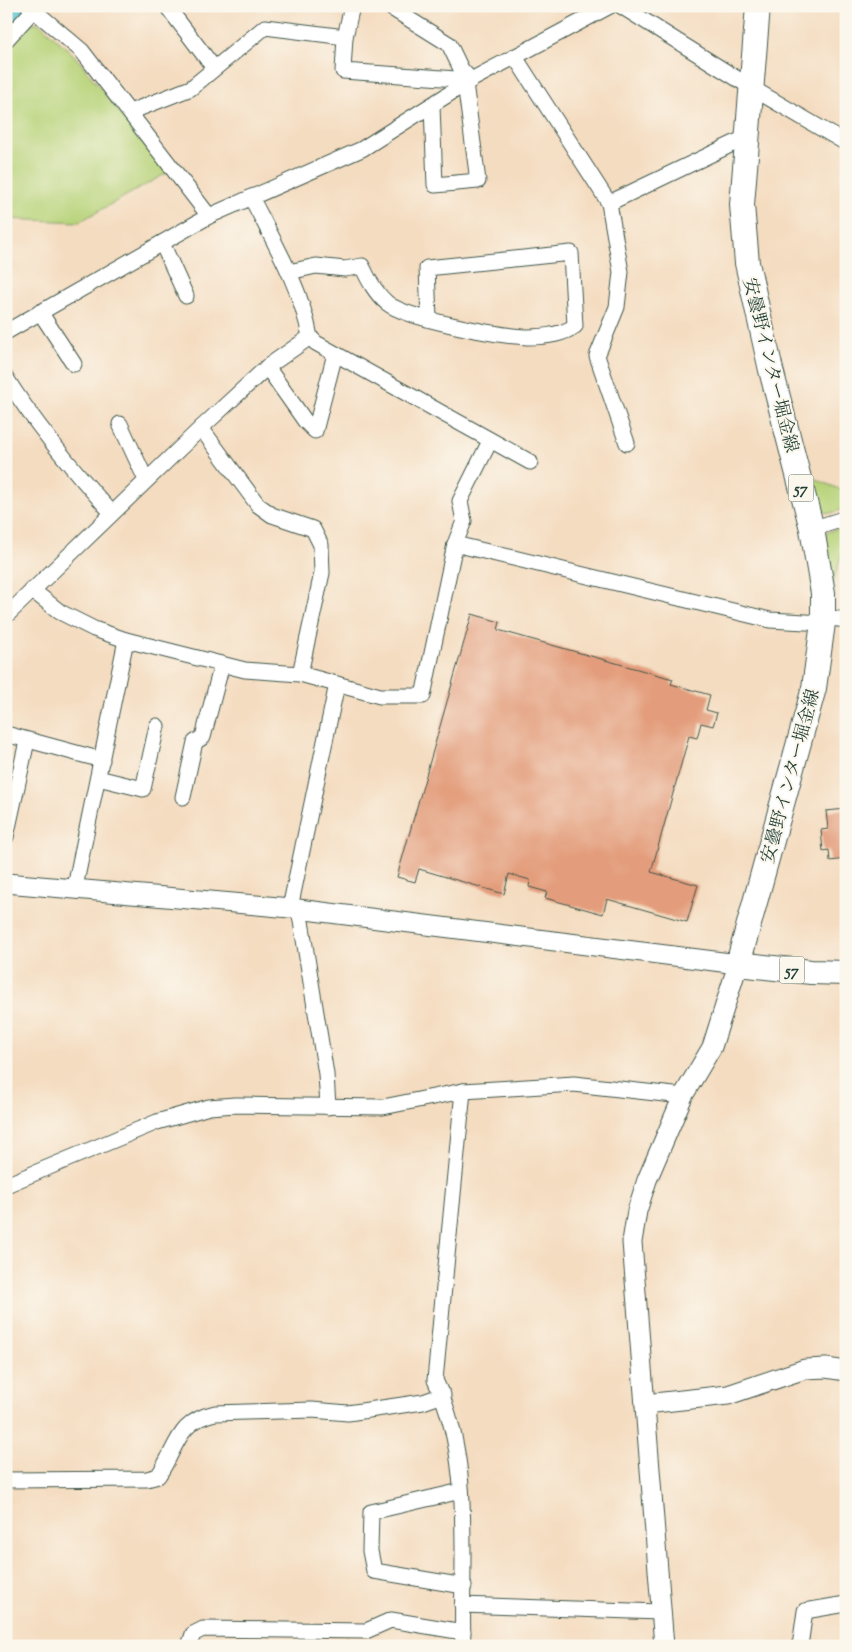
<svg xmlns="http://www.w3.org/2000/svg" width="852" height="1652" viewBox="0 0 852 1652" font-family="'Sorts Mill Goudy','Noto Serif JP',serif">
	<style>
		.green { fill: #b7d379; stroke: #6b8856 }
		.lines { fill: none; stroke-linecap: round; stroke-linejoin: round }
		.canal { stroke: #58c2d3; stroke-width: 14 }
		.building { fill: #e39d7b }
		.minor-casing { stroke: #3f5549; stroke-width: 17 }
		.tertiary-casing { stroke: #3f5549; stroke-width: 21 }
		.primary-casing { stroke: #3f5549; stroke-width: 26 }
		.minor { stroke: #fff; stroke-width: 15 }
		.tertiary { stroke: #fff; stroke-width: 19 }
		.primary { stroke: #fff; stroke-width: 24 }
		.labels { text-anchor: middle; stroke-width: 4; stroke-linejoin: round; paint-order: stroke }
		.shield { fill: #fbf7ec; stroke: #61756b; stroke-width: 1 }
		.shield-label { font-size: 16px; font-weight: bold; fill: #1f3d34 }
		.street-label { font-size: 18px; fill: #1f3d34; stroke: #fbf7ec }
	</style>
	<rect width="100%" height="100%" fill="#fbf7ec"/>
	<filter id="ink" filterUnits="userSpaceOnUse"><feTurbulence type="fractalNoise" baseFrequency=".02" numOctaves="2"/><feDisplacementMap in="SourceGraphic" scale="10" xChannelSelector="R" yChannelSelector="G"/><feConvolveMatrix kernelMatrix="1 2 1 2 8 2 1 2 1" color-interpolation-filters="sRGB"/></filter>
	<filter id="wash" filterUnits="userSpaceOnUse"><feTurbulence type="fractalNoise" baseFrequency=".0096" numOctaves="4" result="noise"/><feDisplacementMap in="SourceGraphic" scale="20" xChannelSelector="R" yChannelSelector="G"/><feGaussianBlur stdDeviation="1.12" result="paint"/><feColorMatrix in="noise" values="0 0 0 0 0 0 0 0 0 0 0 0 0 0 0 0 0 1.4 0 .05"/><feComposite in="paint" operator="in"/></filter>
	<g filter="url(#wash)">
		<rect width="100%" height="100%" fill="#f4dcc0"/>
		<g class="green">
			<path d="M32 23H39L75 56 167 173 79 222 6 219V51Z"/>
			<path d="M811 477 846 492V507C817 525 814 498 811 477Z"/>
			<path d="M840 528 846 530V540L832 586 822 534Z"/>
		</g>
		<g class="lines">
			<path class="canal" d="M6 26 20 10"/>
		</g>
		<g id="blocks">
			<g class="building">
				<path d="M472 614 500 622 498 630 673 679 671 684 710 695 706 710 717 713 713 726 701 723 697 738 689 736 651 872 698 885 687 922 607 899 603 914 545 898 547 892 529 887 530 880 509 874 504 894 419 869 415 882 397 877Z"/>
				<path d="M846 809V859L830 861 829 850 823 851 821 830 828 829 826 811Z"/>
			</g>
		</g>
	</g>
	<g filter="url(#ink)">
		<use href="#blocks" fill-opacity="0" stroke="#3f5549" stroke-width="1"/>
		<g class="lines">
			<g class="minor-casing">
				<g id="minor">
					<path d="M29 6 82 51 209 216"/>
					<path d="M172 6 169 9 214 68"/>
					<path d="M352 6 345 37 343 71 471 80"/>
					<path d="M388 6 449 44 461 69 471 80"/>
					<path d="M621 6 752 88 846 143"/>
					<path d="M6 40 37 6"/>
					<path d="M515 57 609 203 747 137"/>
					<path d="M432 106 435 185 478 181 465 83"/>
					<path d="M130 112 191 88 265 27 345 37"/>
					<path d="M609 203 621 272 617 307 597 356 627 443"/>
					<path d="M162 243 186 296"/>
					<path d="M289 272 316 266 345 269 362 266C368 279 375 293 387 303 407 319 500 336 527 337 543 337 562 335 575 326L571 253 427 268 429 319"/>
					<path d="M40 312 74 364"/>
					<path d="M6 332 209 216 362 149 471 80 610 6"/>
					<path d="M310 337 316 343 530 462"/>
					<path d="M267 367 305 421 315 431 335 354"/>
					<path d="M6 378C37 427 73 470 112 513"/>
					<path d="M120 424 146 480"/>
					<path d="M201 428 258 505 272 515 313 529 321 545 322 573 300 674"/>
					<path d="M812 529 846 518"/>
					<path d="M455 544 464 521 460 501 490 441"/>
					<path d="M32 590 60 612 94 629 126 640 245 670 300 674 380 696H423L455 544 770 620 823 623"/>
					<path d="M6 616 201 428 267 367 310 337C301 287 274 242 251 197"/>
					<path d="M823 617 846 620"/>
					<path d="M6 734 102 760"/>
					<path d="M98 778 143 789 157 726"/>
					<path d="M183 797 195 742 203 737 222 664"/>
					<path d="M6 837 27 741"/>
					<path d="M75 887 126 640"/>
					<path d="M290 908 337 684"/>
					<path d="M299 909 326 1074 328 1107"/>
					<path d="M463 1091 435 1380C474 1461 460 1559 463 1646"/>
					<path d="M6 1185 157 1122 209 1107 235 1105 383 1107 463 1091 574 1084 683 1096"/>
					<path d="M6 1480 147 1479 158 1476C178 1447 176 1422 215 1413L312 1410 348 1413 423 1402 443 1395"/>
					<path d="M461 1491 371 1512 370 1551 374 1571 464 1586"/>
					<path d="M462 1605 660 1612"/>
					<path d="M189 1646 193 1634 203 1629 366 1631 391 1620 463 1632"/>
					<path d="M800 1646 805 1611 846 1604"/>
				</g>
			</g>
			<g class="tertiary-casing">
				<g id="tertiary">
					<path d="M6 883 290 908 738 964 712 1047 683 1096 647 1180 637 1211 632 1242 664 1646"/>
					<path d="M645 1404 728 1395 805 1369 826 1368 846 1371"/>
				</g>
			</g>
			<g class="primary-casing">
				<path id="primary" d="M758 6 742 205 747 263 771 370 812 529 823 593V623L814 688 738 964 811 972 846 973"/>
			</g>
			<use href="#minor" class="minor"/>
			<use href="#tertiary" class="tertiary"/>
			<use href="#primary" class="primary"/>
		</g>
	</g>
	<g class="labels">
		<g class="shield">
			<rect x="788.5" y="474.5" width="25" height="27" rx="4"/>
			<rect x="779.5" y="956.5" width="25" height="27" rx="4"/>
		</g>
		<g class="shield-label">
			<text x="801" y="494">57</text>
			<text x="792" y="976">57</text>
		</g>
		<g class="street-label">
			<text transform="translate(771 365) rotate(76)" y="6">安曇野インター堀金線</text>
			<text transform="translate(790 776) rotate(-75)" y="6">安曇野インター堀金線</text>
		</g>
	</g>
	<rect width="852" height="1652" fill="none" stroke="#fbf7ec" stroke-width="25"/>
</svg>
